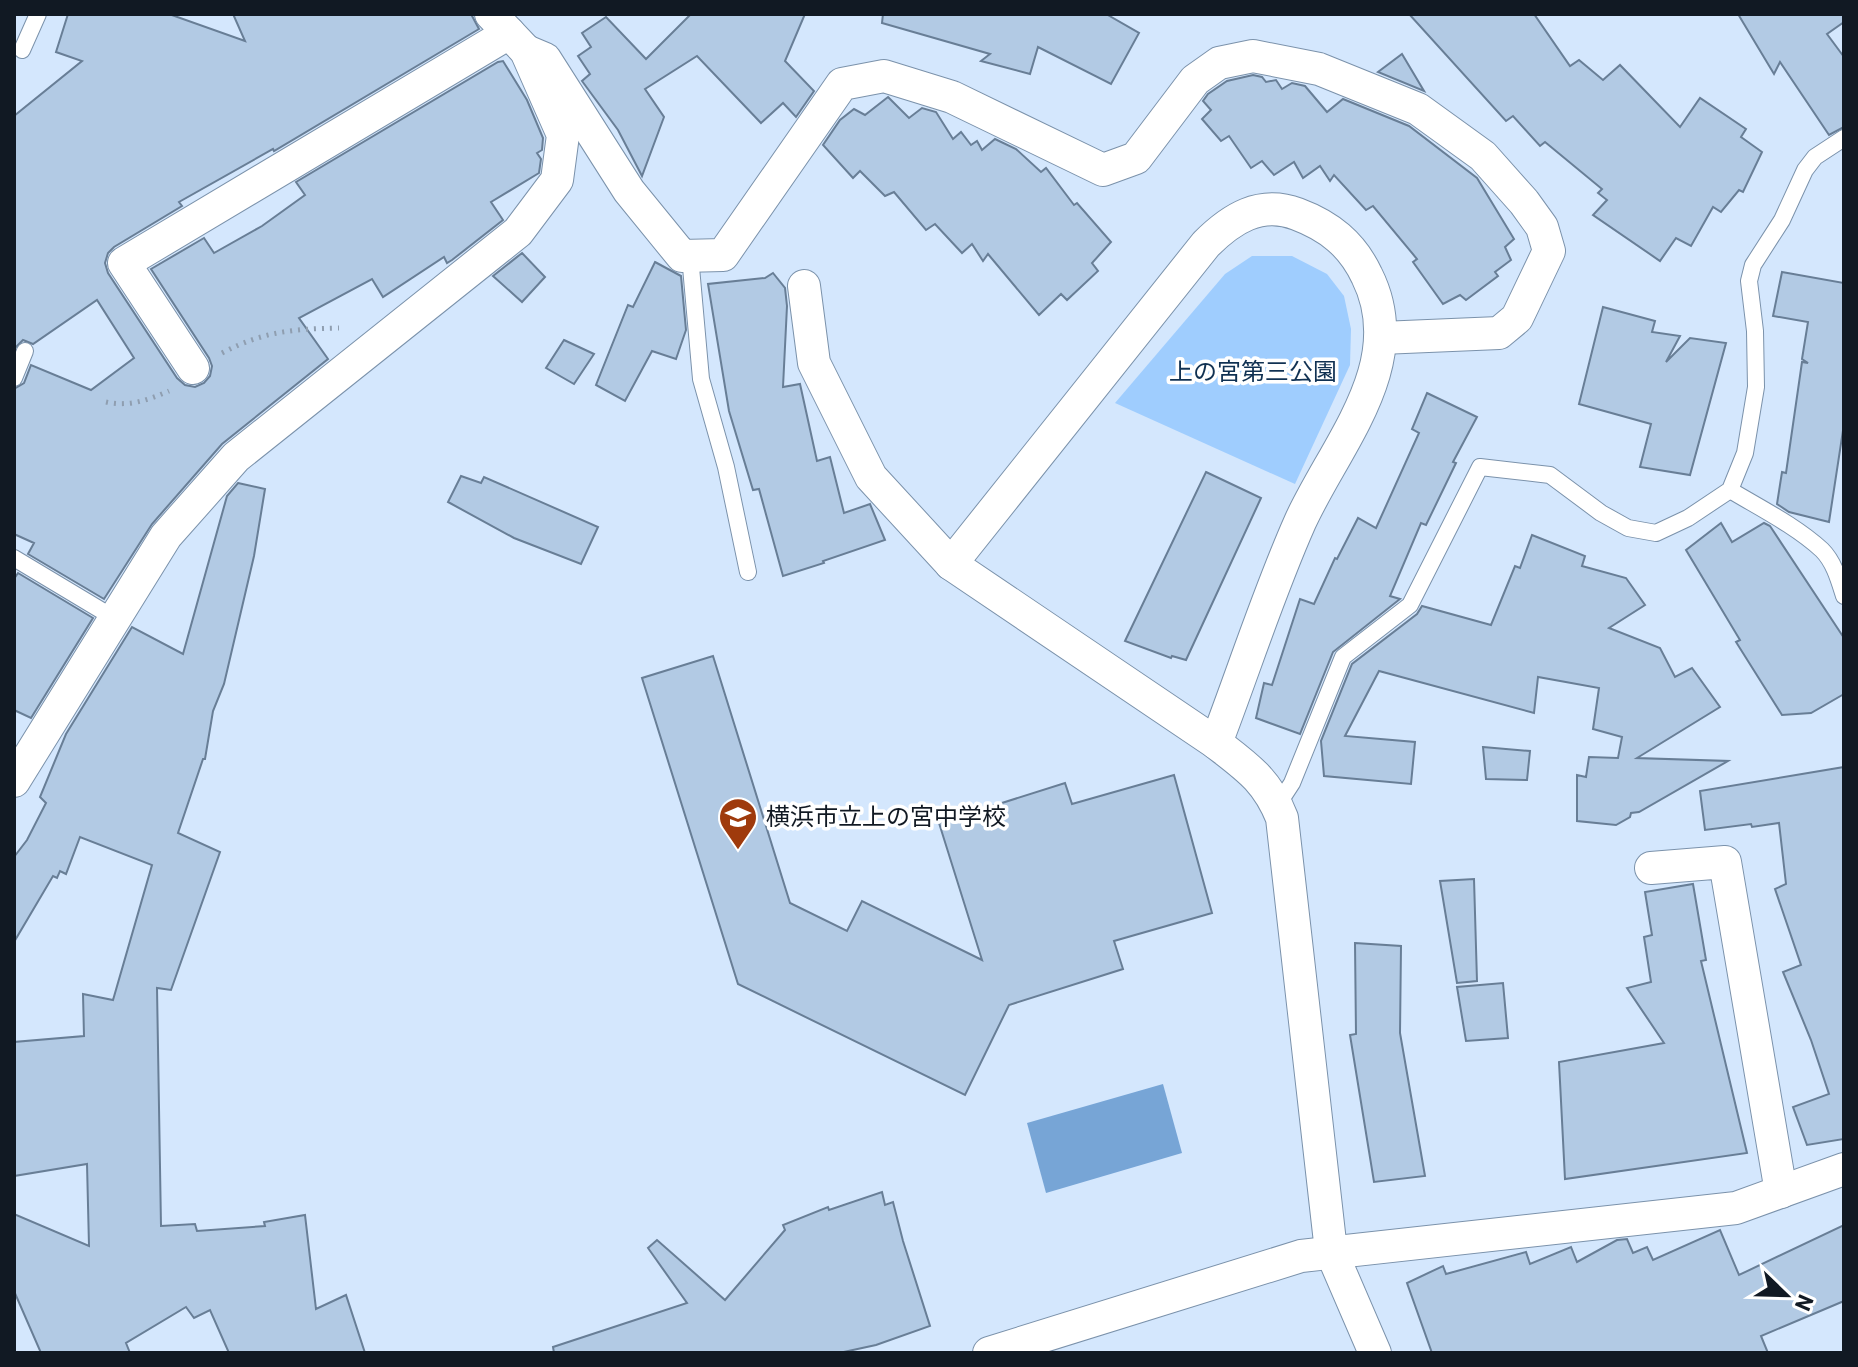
<svg xmlns="http://www.w3.org/2000/svg" width="1858" height="1367" viewBox="0 0 1858 1367" font-family="Barlow,'Noto Sans JP',sans-serif">
	<style>
		.green { fill: #9fcdfe }
		.water { fill: #77a5d6 }
		.building { fill: #b2cae4; stroke: #687e96; stroke-width: 2 }
		.lines { fill: none; stroke-linecap: round; stroke-linejoin: round }
		.service-casing { stroke: #7b92ab; stroke-width: 18 }
		.minor-casing { stroke: #7b92ab; stroke-width: 34 }
		.path { stroke: #8f9eb0; stroke-width: 5; stroke-dasharray: 2 6; stroke-linecap: butt }
		.service { stroke: #fff; stroke-width: 16 }
		.minor { stroke: #fff; stroke-width: 32 }
		.labels { text-anchor: middle; stroke-width: 7; stroke-linejoin: round; paint-order: stroke }
		.park-label { font-size: 24px; fill: #103152; stroke: #fff }
		.poi-label { font-size: 24px; fill: #111923; stroke: #fff; text-anchor: start }
	</style>
	<rect width="100%" height="100%" fill="#d4e7fd"/>
	<path class="green" d="M1252 256H1292L1327 274 1344 296 1351 329 1350 365 1295 484 1115 403 1225 274Z"/>
	<path class="water" d="M1163 1084 1182 1153 1046 1193 1027 1123Z"/>
	<g class="building">
		<path d="M68 14H169L245 41 233 14H471L479 29 274 151 273 149 179 202 182 206 114 247 108 253 105 263 108 273 177 378 185 385 195 387 204 383 210 376 212 366 209 358 151 269 204 238 214 253 262 226 305 195 296 182 498 62 503 61 527 100 543 138 542 150 537 153 541 159 539 173 491 202 503 220 452 260 447 263 444 257 383 297 372 279 299 318 328 359 222 444 152 524 104 599 28 554 34 543 14 534V389L24 383 31 365 91 390 134 358 97 300 33 344 23 340 14 349V116L82 61 56 52Z"/>
		<path d="M691 14H805L785 61 814 91 796 117 783 103 761 123 697 56 645 89 664 117 642 176 618 130 582 81 590 74 578 56 591 47 582 33 606 17 646 59Z"/>
		<path d="M883 14H1106L1139 33 1111 84 1038 47 1030 74 981 61 990 54 882 23Z"/>
		<path d="M1409 14H1534L1570 66 1579 60 1603 80 1620 65 1680 127 1700 98 1746 129 1741 137 1762 152 1743 192 1739 190 1721 212 1713 207 1691 246 1676 238 1660 261 1593 215 1607 200 1598 193 1602 189 1545 142 1540 146 1513 116 1506 121Z"/>
		<path d="M1738 14H1844V22L1827 34 1844 57V127L1829 135 1780 62 1774 74Z"/>
		<path d="M1402 54 1424 91 1378 72Z"/>
		<path d="M1253 75 1262 77 1266 82 1276 80 1282 89 1292 83 1305 86 1327 112 1343 99 1409 126 1477 178 1514 239 1505 247 1511 260 1495 272 1498 276 1466 300 1460 295 1443 304 1413 262 1417 259 1373 206 1366 210 1334 175 1330 181 1320 166 1303 178 1294 162 1274 175 1262 161 1251 168 1229 136 1221 141 1202 119 1211 110 1203 101 1208 94 1227 81Z"/>
		<path d="M888 97 909 118 922 108 936 112 953 139 961 132 971 145 977 141 982 150 995 139 1016 149 1041 172 1046 168 1074 205 1077 203 1111 242 1092 263 1098 271 1067 300 1061 294 1039 315 988 254 983 261 972 244 962 253 935 224 926 230 894 192 885 196 860 171 853 178 823 145 840 120 854 109 865 115Z"/>
		<path d="M522 253 545 277 522 302 493 276Z"/>
		<path d="M655 262 681 276 686 330 676 359 652 351 625 401 596 385 628 305 633 307Z"/>
		<path d="M1782 272 1844 283V424L1829 522 1789 512 1777 504 1782 472 1786 473 1802 362 1808 363 1802 359 1808 322 1773 316Z"/>
		<path d="M773 273 785 288 787 306 783 387 800 384 817 461 830 457 844 513 870 504 885 540 823 561 824 563 783 576 759 489 753 490 729 411 708 284 765 278Z"/>
		<path d="M1603 307 1655 321 1652 332 1680 336 1666 362 1690 338 1726 343 1690 475 1640 467 1651 424 1579 404Z"/>
		<path d="M564 340 594 354 574 384 546 368Z"/>
		<path d="M1427 393 1477 417 1453 462 1456 463 1426 525 1421 523 1390 596 1400 599 1333 652 1300 734 1256 718 1264 683 1272 685 1300 599 1314 604 1335 558 1337 559 1358 518 1376 528 1419 433 1412 429Z"/>
		<path d="M1206 472 1261 498 1186 660 1172 656 1171 658 1125 641Z"/>
		<path d="M461 476 481 483 484 477 598 527 581 564 514 538 448 502Z"/>
		<path d="M238 483 265 489 254 556 224 684 213 711 205 759H203L178 833 220 852 171 990 157 988 161 1226 195 1224 197 1231 265 1226 264 1222 305 1215 316 1309 346 1295 365 1353H229L210 1310 194 1318 186 1307 126 1343 130 1353H41L14 1291V1214L89 1246 87 1164 14 1176V1042L84 1036 83 994 113 1000 152 865 80 837 66 874 60 871 57 878 53 876 14 942V857L27 840 46 803 40 797 66 734 132 627 183 654 227 496Z"/>
		<path d="M1721 523 1732 542 1764 523 1770 526 1844 638V694L1811 713 1782 715 1736 642 1740 640 1686 550Z"/>
		<path d="M1532 535 1585 556 1582 566 1626 578 1645 605 1609 628 1660 648 1675 677 1692 668 1720 707 1637 758 1728 761 1639 812 1631 813 1630 817 1616 825 1577 821V775L1586 777 1589 757 1618 758 1622 737 1593 729 1599 688 1538 677 1534 713 1379 671 1345 736 1415 742 1411 784 1324 776 1321 741 1352 664 1417 614 1422 606 1491 625 1515 566 1520 568Z"/>
		<path d="M18 573 93 618 31 718 14 710V579Z"/>
		<path d="M713 656 790 903 847 931 862 901 982 960 939 823 1065 783 1072 804 1174 775 1212 913 1114 941 1123 969 1009 1005 965 1095 738 984 642 678Z"/>
		<path d="M1483 747 1530 751 1527 780 1486 779Z"/>
		<path d="M1844 767V1139L1807 1145 1793 1107 1829 1094 1811 1040 1783 972 1801 965 1775 889 1786 884 1779 823 1752 827 1751 824 1705 830 1700 791Z"/>
		<path d="M1474 879 1477 981 1457 983 1440 881Z"/>
		<path d="M1693 884 1706 960 1701 961 1747 1153 1565 1179 1559 1062 1664 1043 1627 988 1651 982 1644 937 1652 935 1645 892Z"/>
		<path d="M1355 943 1401 946 1400 1033 1425 1176 1374 1182 1350 1035 1356 1034Z"/>
		<path d="M1503 983 1508 1038 1466 1041 1457 987Z"/>
		<path d="M882 1192 885 1205 893 1202 903 1241 930 1326 876 1345 839 1353H554L553 1347 687 1303 648 1248 657 1240 725 1300 785 1230 783 1225 828 1207 829 1210Z"/>
		<path d="M1844 1225V1301L1761 1336 1768 1353H1432L1407 1283 1443 1266 1446 1274 1526 1252 1530 1264 1571 1247 1577 1262 1617 1240 1627 1239 1633 1253 1647 1247 1653 1260 1720 1230 1739 1275Z"/>
	</g>
	<g class="lines">
		<g class="service-casing">
			<g id="service">
				<path d="M22 50 38 14"/>
				<path d="M690 256 701 379 726 467 748 572"/>
				<path d="M14 378 25 351"/>
				<path d="M1730 490C1760 508 1796 526 1822 550 1834 562 1839 580 1844 596"/>
				<path d="M14 558 114 618"/>
				<path d="M1277 806 1292 783 1343 657 1410 605 1480 467 1550 475 1601 513 1628 528 1656 533 1688 518 1730 490 1745 453 1756 387 1755 331 1749 281 1753 265 1782 220 1805 170 1815 157 1844 138"/>
			</g>
		</g>
		<g class="minor-casing">
			<g id="minor">
				<path d="M526 51 545 59 629 191 682 256 723 255 842 84 884 76 952 97 1103 170 1136 158 1195 80 1219 63 1253 56 1319 69 1418 109 1483 156 1524 202 1542 227 1549 251 1517 318 1499 333 1381 338"/>
				<path d="M804 286 814 363 871 477 951 564 1216 743C1247 767 1267 780 1282 818L1331 1251 1375 1353"/>
				<path d="M193 368 124 263 509 33"/>
				<path d="M951 564 1206 244C1231 219 1260 200 1297 214 1329 226 1352 244 1367 276 1411 364 1335 445 1300 522 1268 594 1244 670 1216 743"/>
				<path d="M14 781 166 536 236 457 518 232 557 180 563 135 526 51 491 14"/>
				<path d="M1651 868 1725 862 1781 1192"/>
				<path d="M989 1353 1301 1256 1736 1208 1844 1169"/>
			</g>
		</g>
		<g class="path">
			<path d="M222 353C264 331 294 329 339 328"/>
			<path d="M106 402C129 407 148 400 169 391"/>
		</g>
		<use href="#service" class="service"/>
		<use href="#minor" class="minor"/>
	</g>
	<defs>
		<g id="school-pin" transform="scale(2)"><path d="M0 17L-7.5 6A9.5 9.5 0 1 1 7.5 6Z" fill="#9f3a0c" stroke="#fff"/><path d="M0-5L7-2L0 1L-7-2ZM-4 1L0 2.5L4 1V4Q0 6-4 4Z" fill="#fff"/></g>
	</defs>
	<g fill-rule="evenodd">
		<use href="#school-pin" x="738" y="817"/>
	</g>
	<g class="labels">
		<g class="park-label">
			<text x="1253" y="380">上の宮第三公園</text>
		</g>
		<g class="poi-label">
			<text x="766" y="825">横浜市立上の宮中学校</text>
		</g>
	</g>
	<rect width="1858" height="1367" fill="none" stroke="#111923" stroke-width="32"/>
	<g transform="translate(1786 1295) rotate(113)" stroke="#ffffff" stroke-width="6" paint-order="stroke">
	<path d="M0-6L14 30L0 20L-14 30Z" fill="#111923"/>
	<text y="-12" font-size="22" font-weight="bold" text-anchor="middle" fill="#111923">N</text>
	</g>
</svg>
